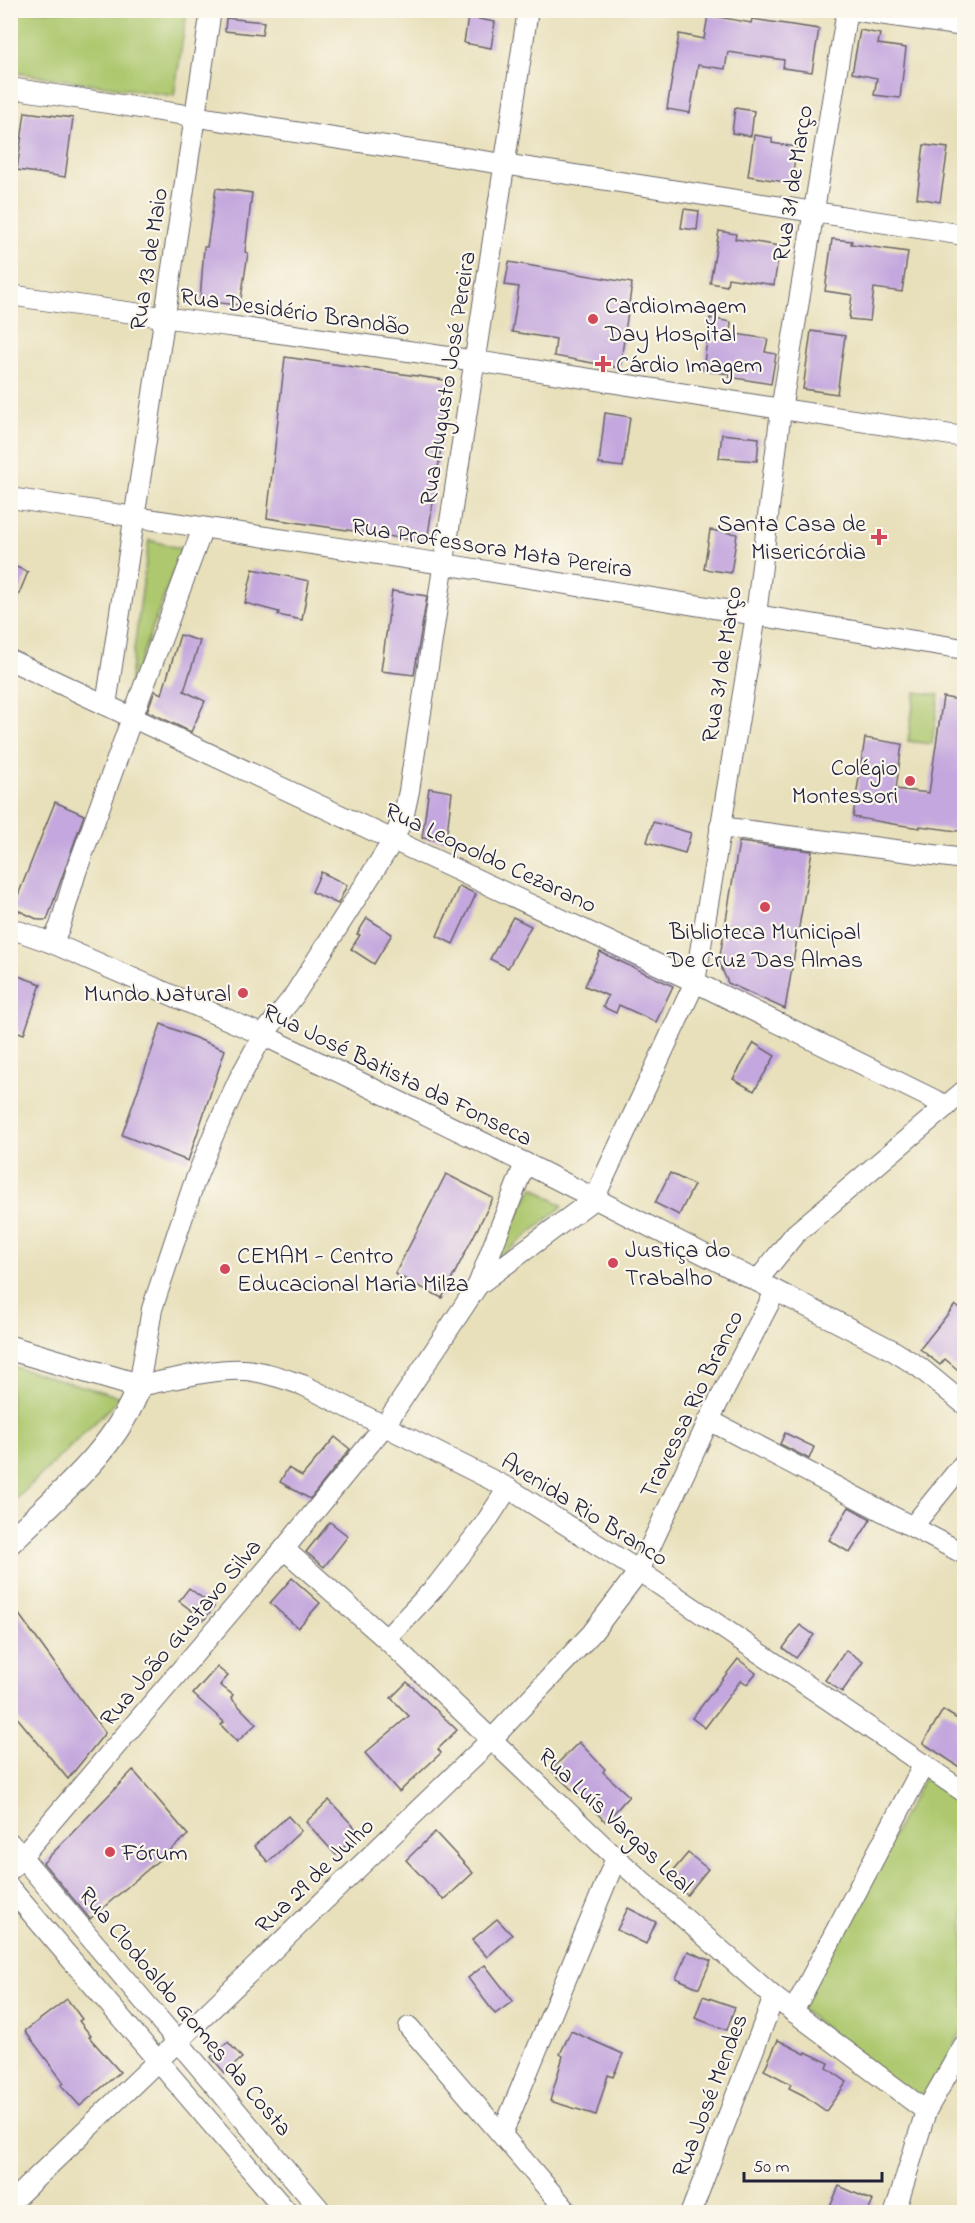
<svg xmlns="http://www.w3.org/2000/svg" width="975" height="2223" viewBox="0 0 975 2223" font-family="'Indie Flower',sans-serif">
	<style>
		.green { fill: #adc86e; stroke: #687554; stroke-width: 1.5 }
		.building { fill: #c4a7de }
		.lines { fill: none; stroke-linecap: round; stroke-linejoin: round }
		.minor-casing { stroke: #676468; stroke-width: 22 }
		.major-casing { stroke: #676468; stroke-width: 26 }
		.minor { stroke: #fff; stroke-width: 20 }
		.major { stroke: #fff; stroke-width: 24 }
		.poi-dot { fill: #d1495b; stroke: #fbf7ec; stroke-width: 2 }
		.labels { text-anchor: middle; stroke-width: 4.5; stroke-linejoin: round; paint-order: stroke }
		.street-label { font-size: 24px; fill: #22223b; stroke: #fbf7ec }
		.poi-label { font-size: 24px; fill: #22223b; stroke: #fbf7ec; text-anchor: start }
	</style>
	<rect width="100%" height="100%" fill="#fbf7ec"/>
	<filter id="ink" filterUnits="userSpaceOnUse"><feTurbulence type="fractalNoise" baseFrequency=".0167" numOctaves="2"/><feDisplacementMap in="SourceGraphic" scale="12" xChannelSelector="R" yChannelSelector="G"/><feConvolveMatrix kernelMatrix="1 2 1 2 8 2 1 2 1" color-interpolation-filters="sRGB"/></filter>
	<filter id="wash" filterUnits="userSpaceOnUse"><feTurbulence type="fractalNoise" baseFrequency=".008" numOctaves="4" result="noise"/><feDisplacementMap in="SourceGraphic" scale="24" xChannelSelector="R" yChannelSelector="G"/><feGaussianBlur stdDeviation="1.35" result="paint"/><feColorMatrix in="noise" values="0 0 0 0 0 0 0 0 0 0 0 0 0 0 0 0 0 1.4 0 .05"/><feComposite in="paint" operator="in"/></filter>
	<g filter="url(#wash)">
		<rect width="100%" height="100%" fill="#e8e0bb"/>
		<g class="green">
			<path d="M10 11H187L174 96 11 72Z"/>
			<path d="M149 540 182 549 128 693Z"/>
			<path d="M915 692 939 695 932 744 908 741Z"/>
			<path d="M533 1187 563 1206 493 1263Z"/>
			<path d="M11 1366 121 1397 11 1504 10 1366Z"/>
			<path d="M924 1778 964 1805V2027L922 2103 799 2008Z"/>
		</g>
		<g id="blocks">
			<g class="building">
				<path d="M708 15 751 23 752 19 819 29 812 72 783 68 784 60 728 52 725 69 698 65 690 113 667 109 679 34 704 39Z"/>
				<path d="M468 17 495 22 491 48 464 43Z"/>
				<path d="M226 18 264 22 262 35 225 31Z"/>
				<path d="M860 30 880 34 878 44 906 48 900 98 874 95 877 78 852 73Z"/>
				<path d="M735 108 754 111 751 136 732 133Z"/>
				<path d="M25 112 73 118 65 177 17 170Z"/>
				<path d="M754 135 772 138V143L797 147 791 183 748 176Z"/>
				<path d="M924 145 948 148 940 202 917 198Z"/>
				<path d="M216 188 252 193 245 252 248 253 240 305 200 301 204 247H207Z"/>
				<path d="M684 209 699 211 697 230 681 228Z"/>
				<path d="M719 231 736 234 735 239 780 246 774 285 728 278 727 286 710 283Z"/>
				<path d="M832 239 852 241 851 244 908 252 902 292 874 288 870 321 849 319 852 295 825 291Z"/>
				<path d="M509 262 632 283 620 368 554 356 556 339 512 332 519 287 505 285Z"/>
				<path d="M710 318 731 322 730 333 768 339 765 352 776 354 771 384 729 377 730 374 703 370Z"/>
				<path d="M811 331 845 336 837 394 803 389Z"/>
				<path d="M285 357 451 381 427 542 267 518Z"/>
				<path d="M605 413 630 417 623 467 599 464Z"/>
				<path d="M722 434 759 438 757 461 719 458Z"/>
				<path d="M710 530 737 534 731 573 704 569Z"/>
				<path d="M14 566 28 572 11 613 10 574Z"/>
				<path d="M253 569 309 581 302 620 278 615 279 612 245 603Z"/>
				<path d="M392 591 427 596 414 675 381 671Z"/>
				<path d="M180 635 200 641 184 691 205 701 191 732 147 711 155 691 162 694Z"/>
				<path d="M943 697 964 701V832L920 826V828L893 824 853 817 865 738 902 744 896 789 929 793Z"/>
				<path d="M429 788 452 792 446 841 422 838Z"/>
				<path d="M55 802 84 815 47 920H39L13 908Z"/>
				<path d="M653 822 691 833 685 853 647 842Z"/>
				<path d="M739 842 812 851 785 1009 728 983 719 962Z"/>
				<path d="M321 872 347 885 338 904 312 892Z"/>
				<path d="M459 886 476 894 453 944 437 936Z"/>
				<path d="M513 917 531 926 508 968 490 959Z"/>
				<path d="M367 918 392 934 374 964 351 949 360 935 357 934Z"/>
				<path d="M600 952 673 986 656 1022 619 1005 616 1013 603 1007 608 996 585 986Z"/>
				<path d="M10 973 41 984 24 1034 10 1029Z"/>
				<path d="M161 1024 225 1050 188 1161 122 1135Z"/>
				<path d="M754 1043 775 1056 754 1091 733 1079Z"/>
				<path d="M670 1173 694 1185 679 1215 655 1203Z"/>
				<path d="M446 1174 493 1198 442 1298 395 1274Z"/>
				<path d="M955 1305 964 1312V1375L945 1359 940 1365 920 1349Z"/>
				<path d="M785 1433 814 1447 809 1459 780 1444Z"/>
				<path d="M335 1437 350 1449 310 1499 280 1482 288 1468 302 1476Z"/>
				<path d="M849 1507 871 1519 850 1553 829 1540Z"/>
				<path d="M330 1522 348 1536 324 1567 306 1552Z"/>
				<path d="M292 1578 320 1603 298 1628 270 1603Z"/>
				<path d="M189 1588 214 1607 204 1620 179 1601Z"/>
				<path d="M10 1602 105 1733 68 1779 10 1709Z"/>
				<path d="M800 1625 814 1635 796 1658 783 1648Z"/>
				<path d="M846 1650 863 1662 842 1692 825 1680Z"/>
				<path d="M738 1659 756 1673 747 1684 741 1680 705 1728 692 1718Z"/>
				<path d="M217 1667 228 1676 220 1685 233 1695 231 1698 256 1724 237 1742 221 1725 224 1722 193 1694Z"/>
				<path d="M407 1682 457 1730 438 1749 441 1753 399 1792 365 1753 409 1716 391 1698Z"/>
				<path d="M943 1710 959 1720 958 1721 964 1726V1770L923 1743Z"/>
				<path d="M579 1742 605 1769 603 1772 629 1796 606 1822 551 1770Z"/>
				<path d="M133 1770 188 1835 90 1919 43 1863Z"/>
				<path d="M329 1800 359 1832 336 1855 306 1822Z"/>
				<path d="M288 1816 301 1831 268 1862 254 1846Z"/>
				<path d="M435 1832 473 1873 444 1900 406 1860Z"/>
				<path d="M688 1853 708 1869 687 1895 667 1878Z"/>
				<path d="M628 1908 656 1922 646 1944 617 1930Z"/>
				<path d="M497 1919 512 1935 487 1957 472 1940Z"/>
				<path d="M688 1951 711 1961 699 1988 676 1978Z"/>
				<path d="M485 1965 513 2001 495 2014 468 1978Z"/>
				<path d="M703 1996 735 2007 727 2030 695 2018Z"/>
				<path d="M67 1999 82 2019 79 2021 91 2036 89 2037 120 2072 80 2106 61 2085 64 2083 25 2031Z"/>
				<path d="M571 2031 623 2054 613 2077 608 2075 596 2115 550 2101 563 2056 560 2054Z"/>
				<path d="M778 2040 805 2054 806 2052 829 2063 827 2068 847 2082 826 2111 803 2095 789 2088 791 2084 764 2070Z"/>
				<path d="M228 2042 242 2058 225 2073 211 2057Z"/>
				<path d="M839 2186 873 2201 868 2212H843L830 2207Z"/>
			</g>
		</g>
	</g>
	<g filter="url(#ink)">
		<use href="#blocks" fill-opacity="0" stroke="#676468" stroke-width="1.5"/>
		<g class="lines">
			<g class="minor-casing">
				<g id="minor">
					<path d="M528 10 409 791 404 814 394 839 293 997 263 1035 239 1079 213 1136 193 1186 152 1309 139 1386C170 1380 213 1368 244 1370 264 1371 284 1379 303 1385L508 1488 639 1571 964 1792"/>
					<path d="M851 10 964 26"/>
					<path d="M10 88 964 235"/>
					<path d="M10 295C165 319 321 337 476 361 639 386 801 413 964 437"/>
					<path d="M10 498 444 564 964 649"/>
					<path d="M10 660 695 982 947 1106"/>
					<path d="M106 705 211 10"/>
					<path d="M720 827 964 859"/>
					<path d="M10 928 52 943 263 1035 525 1163 892 1350 919 1367 964 1404"/>
					<path d="M52 943 60 926 76 872 132 718 203 528"/>
					<path d="M757 1281 795 1234 964 1091"/>
					<path d="M478 1285 594 1199 695 982 756 615 781 410 847 10"/>
					<path d="M709 1420 964 1554"/>
					<path d="M913 1526 964 1463"/>
					<path d="M284 1549 386 1639 616 1858 774 1997 926 2111"/>
					<path d="M386 1639 438 1584 484 1525 508 1488"/>
					<path d="M10 1843 322 2212"/>
					<path d="M10 1870 284 1549 385 1425 478 1285 525 1163"/>
					<path d="M10 1888 287 2212"/>
					<path d="M793 2012 924 1764"/>
					<path d="M409 2027 568 2212"/>
					<path d="M502 2134 616 1858"/>
					<path d="M10 2203 492 1739 592 1633 639 1571 709 1420 775 1292"/>
					<path d="M691 2212 774 1997"/>
					<path d="M895 2212 926 2111 964 2045"/>
				</g>
			</g>
			<g class="major-casing">
				<path id="major" d="M10 1348 139 1386C116 1450 57 1496 10 1542"/>
			</g>
			<use href="#minor" class="minor"/>
			<use href="#major" class="major"/>
		</g>
	</g>
	<g class="poi-dot">
		<circle cx="593" cy="319" r="6"/>
		<path d="M600 355h6v6h6v6h-6v6h-6v-6h-6v-6h6z"/>
		<path d="M876 528h6v6h6v6h-6v6h-6v-6h-6v-6h6z"/>
		<circle cx="910" cy="781" r="6"/>
		<circle cx="765" cy="907" r="6"/>
		<circle cx="243" cy="993" r="6"/>
		<circle cx="613" cy="1263" r="6"/>
		<circle cx="225" cy="1269" r="6"/>
		<circle cx="110" cy="1852" r="6"/>
	</g>
	<g class="labels">
		<g class="street-label">
			<text transform="translate(792 183) rotate(-81)" y="8">Rua 31 de Março</text>
			<text transform="translate(148 259) rotate(-81)" y="8">Rua 13 de Maio</text>
			<text transform="translate(295 311) rotate(8)" y="8">Rua Desidério Brandão</text>
			<text transform="translate(447 378) rotate(-81)" y="8">Rua Augusto José Pereira</text>
			<text transform="translate(492 547) rotate(9)" y="8">Rua Professora Mata Pereira</text>
			<text transform="translate(721 664) rotate(-81)" y="8">Rua 31 de Março</text>
			<text transform="translate(491 857) rotate(25)" y="8">Rua Leopoldo Cezarano</text>
			<text transform="translate(398 1074) rotate(26)" y="8">Rua José Batista da Fonseca</text>
			<text transform="translate(691 1404) rotate(-64)" y="8">Travessa Rio Branco</text>
			<text transform="translate(585 1509) rotate(32)" y="8">Avenida Rio Branco</text>
			<text transform="translate(180 1632) rotate(-50)" y="8">Rua João Gustavo Silva</text>
			<text transform="translate(616 1820) rotate(43)" y="8">Rua Luís Vargas Leal</text>
			<text transform="translate(314 1875) rotate(-44)" y="8">Rua 29 de Julho</text>
			<text transform="translate(186 2011) rotate(50)" y="8">Rua Clodoaldo Gomes da Costa</text>
			<text transform="translate(709 2095) rotate(-69)" y="8">Rua José Mendes</text>
		</g>
		<g class="poi-label">
			<text x="605" y="313">CardioImagem<tspan x="605" dy="28">Day Hospital</tspan></text>
			<text x="616" y="372">Cárdio Imagem</text>
			<text x="866" y="531" text-anchor="end">Santa Casa de<tspan x="866" dy="28">Misericórdia</tspan></text>
			<text x="898" y="775" text-anchor="end">Colégio<tspan x="898" dy="28">Montessori</tspan></text>
			<text x="765" y="939" text-anchor="middle">Biblioteca Municipal<tspan x="765" dy="28">De Cruz Das Almas</tspan></text>
			<text x="231" y="1001" text-anchor="end">Mundo Natural</text>
			<text x="625" y="1257">Justiça do<tspan x="625" dy="28">Trabalho</tspan></text>
			<text x="237" y="1263">CEMAM - Centro<tspan x="237" dy="28">Educacional Maria Milza</tspan></text>
			<text x="122" y="1860">Fórum</text>
		</g>
	</g>
	<rect width="975" height="2223" fill="none" stroke="#fbf7ec" stroke-width="36"/>
	<path d="M744 2172v9h138v-9" fill="none" stroke="#22223b" stroke-width="3"/>
	<text x="753" y="2172" font-size="18" fill="#22223b" stroke="#fbf7ec" stroke-width="4.5" paint-order="stroke">50 m</text>
</svg>
